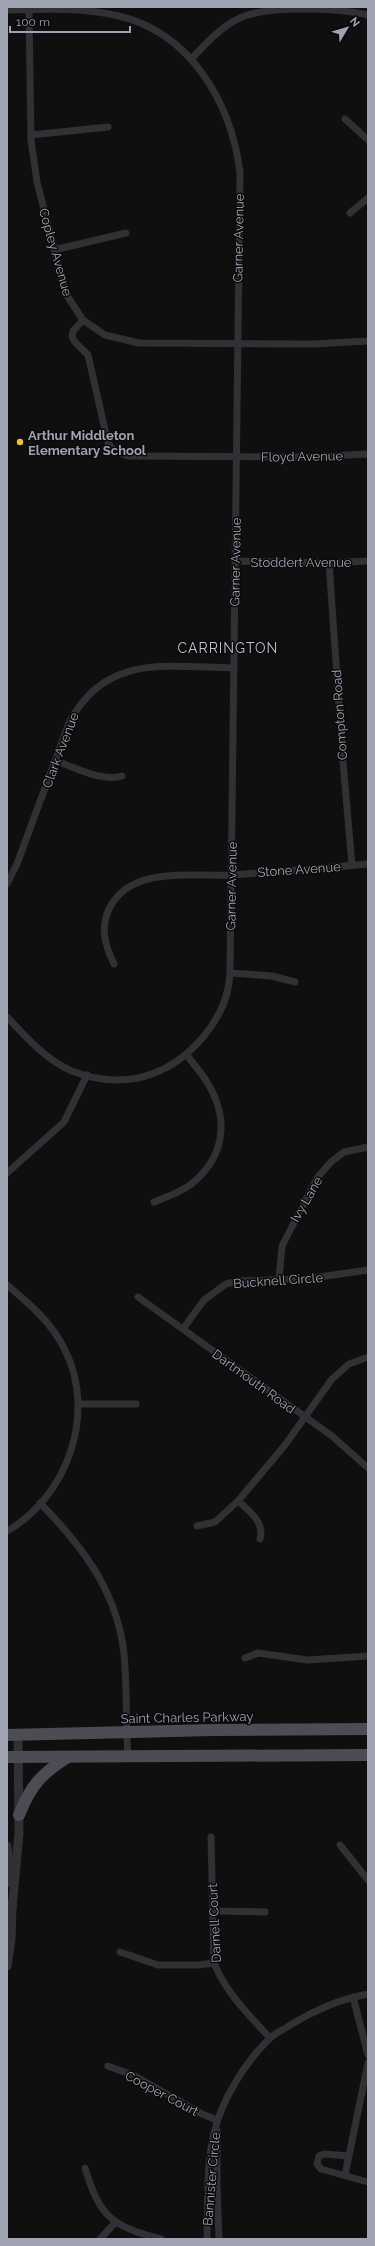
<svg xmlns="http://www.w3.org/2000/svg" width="375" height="2246" viewBox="0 0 375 2246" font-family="Raleway,sans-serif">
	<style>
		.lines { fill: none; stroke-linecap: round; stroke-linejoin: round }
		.minor { stroke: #303035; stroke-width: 7 }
		.tertiary { stroke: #303035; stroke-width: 9 }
		.primary { stroke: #4c4d54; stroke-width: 12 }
		.poi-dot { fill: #edc42b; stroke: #0a0a0b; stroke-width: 1.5 }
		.labels { text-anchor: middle; stroke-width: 3; stroke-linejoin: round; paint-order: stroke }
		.street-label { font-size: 13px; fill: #a0a3b1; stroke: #0a0a0b }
		.poi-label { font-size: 13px; font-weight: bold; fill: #a0a3b1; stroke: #0a0a0b; text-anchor: start }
		.neighbourhood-label { font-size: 14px; letter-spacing: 1px; fill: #c1c3cd; stroke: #0a0a0b }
	</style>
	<rect width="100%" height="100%" fill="#0f0f10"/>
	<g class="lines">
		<g class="minor">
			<path d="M7 10C45 9 82 7 119 16 191 33 231 103 240 172L230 973C229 997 219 1018 204 1036 170 1077 123 1091 72 1071 47 1061 26 1037 7 1017"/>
			<path d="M29 10 31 140 37 182 66 294 83 320 105 335 139 343 314 344 368 341"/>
			<path d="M191 59C206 44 220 27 240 18 267 5 339 8 368 15"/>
			<path d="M345 119 368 140"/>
			<path d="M31 135 108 127"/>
			<path d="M350 213 368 198"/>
			<path d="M54 250 126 233"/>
			<path d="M83 320 73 331 72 336 74 341 88 355 108 443C113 451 119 453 128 456L310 457 368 454"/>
			<path d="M235 561 329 563 368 561"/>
			<path d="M329 563 343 762 352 865"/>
			<path d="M56 761C77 768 101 782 122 776"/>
			<path d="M7 884 17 864 69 723C105 653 167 667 234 668"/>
			<path d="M114 964C105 945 100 929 109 909 130 865 191 877 231 875 277 872 323 868 368 864"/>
			<path d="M230 973 272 976 295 982"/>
			<path d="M7 1173 64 1122 87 1075"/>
			<path d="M154 1202C166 1197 179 1193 190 1185 225 1158 230 1119 207 1082 201 1072 193 1064 187 1055"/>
			<path d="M279 1279 282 1246 317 1178 331 1162 344 1152 368 1147"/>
			<path d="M7 1285C30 1304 52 1323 65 1350 97 1414 67 1497 7 1531"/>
			<path d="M138 1297 332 1436 368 1468"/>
			<path d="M183 1329 204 1300 226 1284 238 1281 305 1279 368 1270"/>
			<path d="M78 1404H136"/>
			<path d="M238 1501C249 1511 265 1522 260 1539"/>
			<path d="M40 1503C81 1545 114 1587 123 1646 128 1682 125 1720 128 1756"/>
			<path d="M197 1526 215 1522 238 1501 285 1445 332 1379 349 1364 368 1357"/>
			<path d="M245 1658 258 1653 307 1660 368 1656"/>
			<path d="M211 1837 214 1963C226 1993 249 2015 270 2038"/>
			<path d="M340 1845 368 1880"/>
			<path d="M213 1911 265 1912"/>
			<path d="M120 1952 158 1965H198L214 1963"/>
			<path d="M353 1997 368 2055"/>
			<path d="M108 2066 135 2076 202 2114 217 2120"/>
			<path d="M217 2130V2188L219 2239"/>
			<path d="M349 2156 324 2154 319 2156 317 2164 321 2169 368 2182"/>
			<path d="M85 2168C100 2218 112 2226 161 2239"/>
			<path d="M345 2175 368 2063"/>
			<path d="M100 2239 115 2223"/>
			<path d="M207 2239C208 2205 206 2166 214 2133 222 2099 245 2063 269 2039 275 2033 285 2029 292 2024 317 2009 340 1999 368 1994"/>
		</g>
		<g class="tertiary">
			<path d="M7 1846 11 1883"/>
			<path d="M12 1909 19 1833 18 1735"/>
			<path d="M7 1966 11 1940 12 1903"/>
		</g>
		<g class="primary">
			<path d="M7 1735 214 1730 368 1729"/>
			<path d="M7 1757 368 1755"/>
			<path d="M19 1815C31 1785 41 1774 68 1757"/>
		</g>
	</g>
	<circle class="poi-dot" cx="20" cy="442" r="4"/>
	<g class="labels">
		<g class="street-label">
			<text transform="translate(238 238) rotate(-89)" y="5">Garner Avenue</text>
			<text transform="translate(56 252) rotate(74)" y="5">Copley Avenue</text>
			<text transform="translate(302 456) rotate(-1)" y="5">Floyd Avenue</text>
			<text transform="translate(235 562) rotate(-89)" y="5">Garner Avenue</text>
			<text x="301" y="567">Stoddert Avenue</text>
			<text transform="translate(339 715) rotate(-94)" y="5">Compton Road</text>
			<text transform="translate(60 750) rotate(-69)" y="5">Clark Avenue</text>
			<text transform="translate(299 869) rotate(-4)" y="5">Stone Avenue</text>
			<text transform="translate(231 886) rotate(-89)" y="5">Garner Avenue</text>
			<text transform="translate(306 1199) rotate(-60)" y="5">Ivy Lane</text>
			<text transform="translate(278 1280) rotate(-4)" y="5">Bucknell Circle</text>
			<text transform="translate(254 1381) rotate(36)" y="5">Dartmouth Road</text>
			<text transform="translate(187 1717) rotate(-1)" y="5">Saint Charles Parkway</text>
			<text transform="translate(214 1923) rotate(-93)" y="5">Darnell Court</text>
			<text transform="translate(162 2093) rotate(28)" y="5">Cooper Court</text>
			<text transform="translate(211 2179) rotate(-85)" y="5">Bannister Circle</text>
		</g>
		<g class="poi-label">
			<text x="28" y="440">Arthur Middleton<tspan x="28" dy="15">Elementary School</tspan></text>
		</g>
		<g class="neighbourhood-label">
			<text x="228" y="653">CARRINGTON</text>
		</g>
	</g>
	<rect width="375" height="2246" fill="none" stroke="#a0a3b1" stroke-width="16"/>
	<g transform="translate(347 28) rotate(52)" stroke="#0a0a0b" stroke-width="3" paint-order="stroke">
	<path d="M0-3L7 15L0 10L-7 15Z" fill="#a0a3b1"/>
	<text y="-6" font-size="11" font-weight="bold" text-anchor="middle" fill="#a0a3b1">N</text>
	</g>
	<path d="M10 26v6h120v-6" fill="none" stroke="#a0a3b1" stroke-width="2"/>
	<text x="16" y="26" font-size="12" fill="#a0a3b1" stroke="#0a0a0b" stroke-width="3" paint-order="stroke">100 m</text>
</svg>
